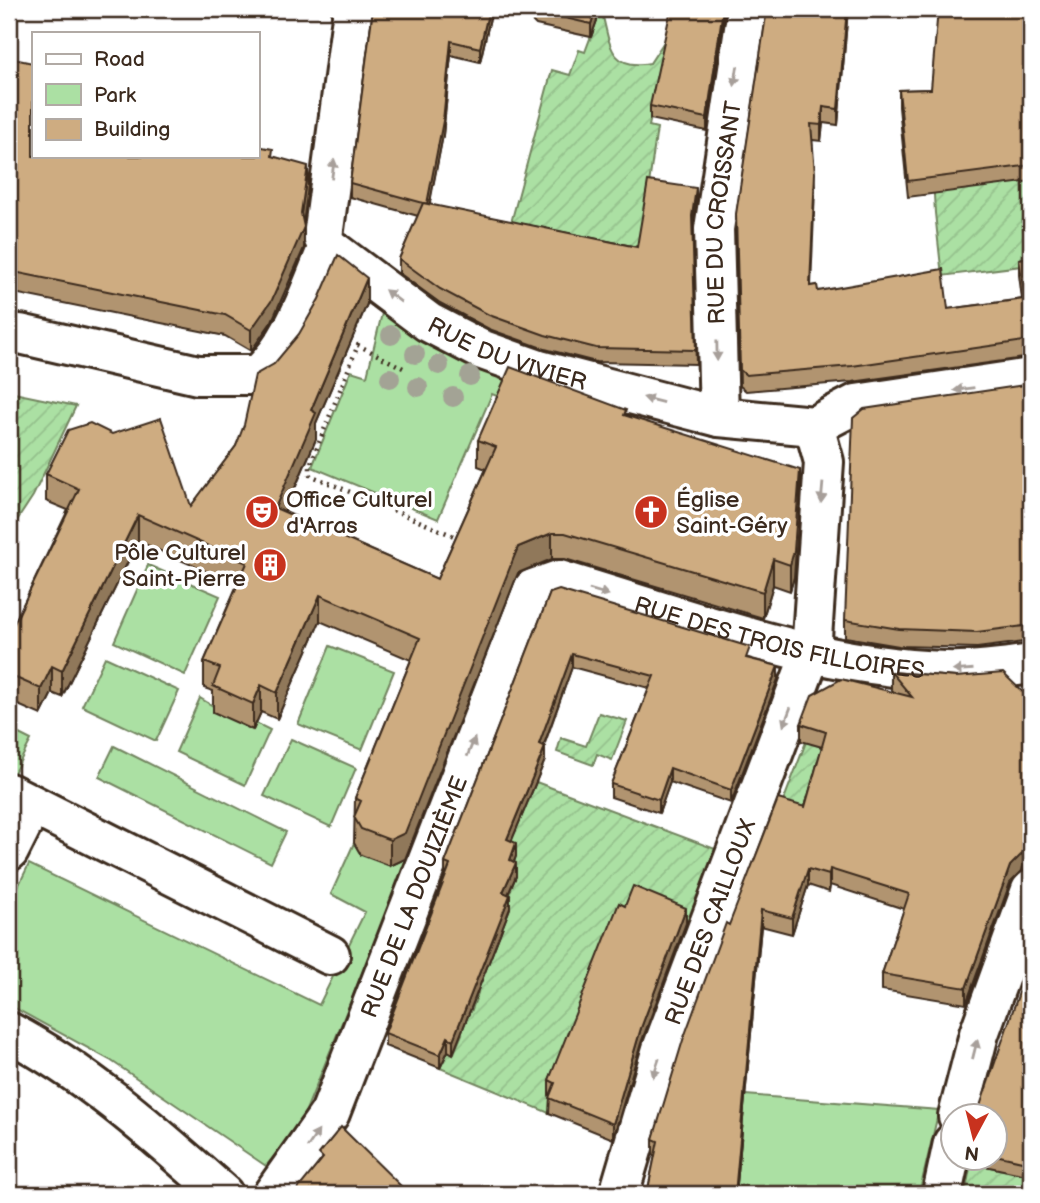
<svg xmlns="http://www.w3.org/2000/svg" width="1040" height="1203" viewBox="0 0 1040 1203" font-family="'Balsamiq Sans',sans-serif">
	<style>
		.green { fill: #abe0a3; stroke: #738560; stroke-width: 2 }
		.garden { fill: url(#garden-furrows); stroke: #738560; stroke-width: 2 }
		.lines { fill: none; stroke-linecap: round; stroke-linejoin: round }
		.minor-casing { stroke: #3b2a1e; stroke-width: 44 }
		.path { stroke: #3b2a1e; stroke-width: 4.5; stroke-dasharray: 2 5; stroke-linecap: butt }
		.minor { stroke: #fff; stroke-width: 38 }
		.tree { fill: #a3a395 }
		.wall { fill: #b1946f; stroke: #3b2a1e; stroke-width: 2 }
		.shaded-wall { fill: #90785a; stroke: #3b2a1e; stroke-width: 2 }
		.building { fill: #ceac81; stroke: #3b2a1e; stroke-width: 2 }
		.oneway { fill: #a79f9a }
		.labels { text-anchor: middle; stroke-width: 7; stroke-linejoin: round; paint-order: stroke }
		.street-label { font-size: 23px; fill: #3b2a1e; stroke: #fff }
		.poi-label { font-size: 23px; fill: #3b2a1e; stroke: #fff; text-anchor: start }
	</style>
	<defs>
		<pattern id="garden-furrows" width="10" height="10" patternUnits="userSpaceOnUse" patternTransform="scale(1.75)"><rect width="10" height="10" fill="#abe0a3"/><path d="M-1 1l2-2M0 10L10 0M9 11l2-2" fill="none" stroke="#94c08c"/></pattern>
	</defs>
	<rect width="100%" height="100%" fill="#fff"/>
	<filter id="ink" filterUnits="userSpaceOnUse"><feTurbulence type="fractalNoise" baseFrequency=".0143" numOctaves="2"/><feDisplacementMap in="SourceGraphic" scale="14" xChannelSelector="R" yChannelSelector="G"/><feConvolveMatrix kernelMatrix="1 2 1 2 8 2 1 2 1" color-interpolation-filters="sRGB"/></filter>
	<g filter="url(#ink)">
		<g class="green">
			<path d="M383 309 515 382 507 400 492 394 438 519 312 467 351 371 367 376Z"/>
			<path d="M148 565 220 596 185 675 114 642Z"/>
			<path d="M330 646 394 671 362 750 298 724Z"/>
			<path d="M105 657 179 691 156 741 82 706Z"/>
			<path d="M200 698 252 730 256 723 270 730 245 785 176 752Z"/>
			<path d="M9 729 31 740 14 773 9 770Z"/>
			<path d="M291 739 356 768 331 827 264 796Z"/>
			<path d="M114 746 286 832 271 863 99 777Z"/>
			<path d="M354 843 361 855 407 846 413 849 300 1125 266 1166 110 1060 9 1005V905L29 864 319 1005 365 912 331 894Z"/>
			<path d="M745 1095 939 1110 919 1194H736Z"/>
		</g>
		<g class="garden">
			<path d="M601 9C610 41 608 71 650 63L669 34 649 126 657 128 639 254 699 259V273L636 272 508 234 552 70 570 75 579 50 585 52Z"/>
			<path d="M930 123 1029 179 1028 225 1023 227 1029 265 942 276 935 213Z"/>
			<path d="M9 392 76 406 33 496 16 522 9 518Z"/>
			<path d="M599 713 627 721 612 760 597 754 593 765 557 752 561 738 586 746Z"/>
			<path d="M806 742 826 748 805 823 778 815Z"/>
			<path d="M536 782 718 850 689 924 633 901 549 1095 555 1098 549 1113 440 1068 448 1051 454 1053 462 1034 456 1031 465 1010 471 1012 478 993 472 990 516 876 495 824 516 830Z"/>
			<path d="M1031 1110V1194H965L971 1163 1013 1172Z"/>
		</g>
		<g class="lines">
			<g class="minor-casing">
				<g id="minor">
					<path id="s1" d="M353 9 323 237 328 247 428 322 480 349 539 370 719 417 814 426"/>
					<path d="M20 334 198 375H258C294 342 309 292 328 247"/>
					<path id="s2" d="M719 417 714 229 747 9"/>
					<path d="M814 426 856 404 1031 378"/>
					<path d="M9 793 330 955"/>
					<path d="M9 851 32 805"/>
					<path d="M9 1032C90 1075 155 1134 223 1194"/>
					<path d="M958 1116 979 1034 1031 890"/>
					<path id="s3" d="M273 1194 330 1113 533 589 559 580C685 617 814 667 946 671 974 672 1004 668 1031 664"/>
					<path id="s4" d="M619 1194 662 1049 811 653 824 462 814 426"/>
					<path d="M942 1194 953 1143"/>
				</g>
			</g>
			<path class="path" d="M403 368 358 345 310 465V475L461 539"/>
			<use href="#minor" class="minor"/>
		</g>
		<g class="tree">
			<circle cx="391" cy="335" r="10"/>
			<circle cx="415" cy="354" r="10"/>
			<circle cx="439" cy="365" r="10"/>
			<circle cx="470" cy="376" r="10"/>
			<circle cx="390" cy="378" r="10"/>
			<circle cx="418" cy="387" r="10"/>
			<circle cx="453" cy="397" r="10"/>
		</g>
		<g class="wall">
			<path d="M373 9H492L480 62 451 55 443 135 429 205 637 247 696 202 692 227 696 364 596 362 545 349 489 329 440 303 399 273V259L418 216 350 197V183Z"/>
			<path d="M520 9H601L591 37 536 25Z"/>
			<path d="M848 9 838 125 823 123 821 141 812 140 815 189 811 286 818 291 948 309 1022 299 1019 275V259L1029 257V249L1031 248V357L852 382 746 391 740 386 736 230Z"/>
			<path d="M1031 9V181L908 197 899 107V90L931 89Z"/>
			<path d="M723 19 707 131 650 119V106Z"/>
			<path d="M9 58 33 156H273L308 187 303 222 304 248 272 321 251 351 225 336 9 292Z"/>
			<path d="M367 304 316 423V439L285 512 437 579 486 469 478 466V440L626 416 800 496 794 577 790 591 773 585 763 618 565 559H552L518 573 405 859 390 866 361 855 354 843 355 798 411 660 320 621 277 719 261 712 253 730 213 712V691L204 688V662L237 585 138 541 62 697 52 693 41 715 9 701V634L68 510 46 501V474L191 506 236 446 274 364Z"/>
			<path d="M1031 384V641L977 648 899 646 845 637V620Z"/>
			<path d="M550 593 750 659 778 679 731 803 670 782 659 813 611 797V784L649 688 572 667 544 746 545 760 511 841 516 856 514 862 516 876 508 894 510 908 453 1054 448 1051 440 1068 385 1046V1033L445 876V863Z"/>
			<path d="M891 672 956 677 1031 842 1022 871 1010 883 966 1004 882 990V974L904 909 830 885 829 892 808 885 792 934 761 926 736 1194H647L655 1156 653 1155V1139L729 925 805 807 822 747 801 741V724L894 692 891 689Z"/>
			<path d="M625 906 686 923 641 1043 613 1139 549 1113 550 1096 549 1095V1080Z"/>
			<path d="M1031 980V1176L971 1163V1158H995V1116Z"/>
		</g>
		<g class="shaded-wall">
			<path d="M489 9H492L480 62V48Z"/>
			<path d="M596 9H601L591 37V24Z"/>
			<path d="M723 9V19L707 131V118Z"/>
			<path d="M847 9H848L838 125V109Z"/>
			<path d="M451 41V55L443 135 427 218V204Z"/>
			<path d="M823 107V123L821 141V125Z"/>
			<path d="M308 166V187L302 232 304 227V248L272 321 251 351V330L301 213Z"/>
			<path d="M696 188V202L692 230V216Z"/>
			<path d="M367 278V304L316 423V439L275 534V508L311 410Z"/>
			<path d="M800 470V496L794 577 790 591V565Z"/>
			<path d="M138 515V541L62 697V671Z"/>
			<path d="M552 533V559L518 573 405 859 390 866V840L518 547Z"/>
			<path d="M773 559V585L763 618V592Z"/>
			<path d="M320 595V621L277 719V693Z"/>
			<path d="M1031 625V641L1025 643V626Z"/>
			<path d="M572 654V667L539 758V744Z"/>
			<path d="M52 666V693L41 715V689Z"/>
			<path d="M778 666V679L731 803V790Z"/>
			<path d="M261 685V712L253 730V704Z"/>
			<path d="M545 747V760L507 852V839Z"/>
			<path d="M670 768V782L659 813V800Z"/>
			<path d="M1031 824V842L1022 871 1010 883 966 1004V988L1010 866Z"/>
			<path d="M516 843V856L510 873V860Z"/>
			<path d="M516 863V876L503 906V892Z"/>
			<path d="M808 869V885L792 934V918Z"/>
			<path d="M830 869V885L829 892V875Z"/>
			<path d="M510 895V908L453 1054V1040Z"/>
			<path d="M686 908V923L641 1043 613 1139V1124L641 1028Z"/>
			<path d="M761 910V926L736 1194H735Z"/>
			<path d="M448 1037V1051L440 1068V1055Z"/>
		</g>
		<g class="building">
			<path d="M373 9H489L480 48 451 41 443 121 427 204 350 183Z"/>
			<path d="M534 9H596L591 24 536 11Z"/>
			<path d="M671 9H723L707 118 650 106Z"/>
			<path d="M767 9H847L838 109 823 107 821 125 811 124 815 173 810 286 817 285 818 291 943 269 948 309 1025 299 1019 259 1031 257V340L852 366 746 375 740 370 736 214Z"/>
			<path d="M938 9H1031V165L908 181 899 90 931 89Z"/>
			<path d="M9 58 33 63V156H257V146L273 149 272 156 308 166 301 213 304 227 272 300 251 330 225 315 9 271Z"/>
			<path d="M648 181 696 188 692 216 696 350 596 348 545 335 489 315 440 289 399 259 423 203 637 247Z"/>
			<path d="M338 255 367 278 311 410 316 413 275 508 437 579 496 447 478 440 510 367 626 410 624 415 800 470 794 551 790 565 773 559 763 592 565 533H552L518 547 405 833 390 840 361 829 354 817 361 801 355 798 420 638 320 595 277 693 261 685 253 704 213 686 220 668 204 662 247 563 138 515 62 671 52 666 41 689 9 675V634L79 489 46 474 68 430 90 423 112 434 161 418 191 506 236 446 244 425 255 375 274 364 299 334 319 299Z"/>
			<path d="M1031 384V625L977 632 899 629 845 620 853 418 864 409Z"/>
			<path d="M559 590 750 647 746 658 778 666 731 790 670 768 659 800 611 784 654 676 572 654 539 744 545 747 507 839 516 843 510 860 516 863 503 892 510 895 453 1040 448 1037 440 1055 385 1033 450 865 445 863 550 593Z"/>
			<path d="M891 672 956 677 1003 673 1031 700V825L1022 854 1010 866 966 988 882 974 909 894 830 869 829 875 808 869 792 918 761 910 735 1194H647L658 1141 653 1139 683 1040 726 923 729 925 778 799 805 807 826 732 801 724 812 695 841 679 912 697Z"/>
			<path d="M633 886 686 908 641 1028 613 1124 549 1098 555 1083 549 1080 619 903 625 906Z"/>
			<path d="M1024 978 1031 980V1163L995 1155V1116H978L980 1106Z"/>
			<path d="M341 1127 409 1194H297V1190L323 1158 319 1154Z"/>
		</g>
		<defs><path id="oneway-solid" d="M-6-.8H1V-3.2L6.5 0L1 3.2V.8H-6Z" transform="scale(1.75)"/></defs>
		<g class="oneway">
			<use href="#oneway-solid" transform="translate(736 76) rotate(99)"/>
			<use href="#oneway-solid" transform="translate(333 169) rotate(-82)"/>
			<use href="#oneway-solid" transform="translate(393 296) rotate(-143)"/>
			<use href="#oneway-solid" transform="translate(717 351) rotate(89)"/>
			<use href="#oneway-solid" transform="translate(964 389) rotate(172)"/>
			<use href="#oneway-solid" transform="translate(653 400) rotate(-165)"/>
			<use href="#oneway-solid" transform="translate(822 493) rotate(95)"/>
			<use href="#oneway-solid" transform="translate(599 592) rotate(16)"/>
			<use href="#oneway-solid" transform="translate(963 670) rotate(176)"/>
			<use href="#oneway-solid" transform="translate(787 717) rotate(111)"/>
			<use href="#oneway-solid" transform="translate(471 747) rotate(-68)"/>
			<use href="#oneway-solid" transform="translate(975 1049) rotate(-76)"/>
			<use href="#oneway-solid" transform="translate(656 1068) rotate(108)"/>
			<use href="#oneway-solid" transform="translate(313 1139) rotate(-56)"/>
		</g>
	</g>
	<defs>
		<g id="theatre-disc" transform="scale(1.75)"><circle r="9.5" fill="#c8321e" stroke="#fff"/><path d="M-5-5.5Q0-4 5-5.5V0Q5 5 0 6Q-5 5-5 0ZM-3.3-2.5H-1v1.5H-3.3ZM1-2.5H3.3v1.5H1ZM-2.8 1Q0 5.5 2.8 1Z" fill="#fff"/></g>
		<g id="church-disc" transform="scale(1.75)"><circle r="9.5" fill="#c8321e" stroke="#fff"/><path d="M-1.2-6h2.4v3.5h3.3v2.4h-3.3V6h-2.4V-.1h-3.3v-2.4h3.3Z" fill="#fff"/></g>
		<g id="building-disc" transform="scale(1.75)"><circle r="9.5" fill="#c8321e" stroke="#fff"/><path d="M-4-6H4V6H1V3H-1V6H-4ZM-2.5-4.3h1.7v1.8h-1.7ZM.8-4.3h1.7v1.8H.8ZM-2.5-1h1.7V.8h-1.7ZM.8-1h1.7V.8H.8Z" fill="#fff"/></g>
	</defs>
	<g fill-rule="evenodd">
		<use href="#theatre-disc" x="262" y="512"/>
		<use href="#church-disc" x="651" y="512"/>
		<use href="#building-disc" x="270" y="565"/>
	</g>
	<g class="labels">
		<g class="street-label">
			<text dy="8" stroke="none"><textPath href="#s2" startOffset="205">RUE DU CROISSANT</textPath></text>
			<text dy="8" stroke="none"><textPath href="#s1" startOffset="452">RUE DU VIVIER</textPath></text>
			<text dy="8" stroke="none"><textPath href="#s3" startOffset="917">RUE DES TROIS FILLOIRES</textPath></text>
			<text dy="8" stroke="none"><textPath href="#s3" startOffset="331">RUE DE LA DOUIZIÈME</textPath></text>
			<text dy="8" stroke="none"><textPath href="#s4" startOffset="287">RUE DES CAILLOUX</textPath></text>
		</g>
		<g class="poi-label">
			<text x="286" y="507">Office Culturel<tspan x="286" dy="26">d'Arras</tspan></text>
			<text x="676" y="507">Église<tspan x="676" dy="26">Saint-Géry</tspan></text>
			<text x="246" y="560" text-anchor="end">Pôle Culturel<tspan x="246" dy="26">Saint-Pierre</tspan></text>
		</g>
	</g>
	<rect width="1040" height="1203" fill="none" stroke="#fff" stroke-width="35"/>
	<rect x="18" y="18" width="1005" height="1168" fill="none" stroke="#3b2a1e" stroke-width="2.5" filter="url(#ink)"/>
	<rect x="32" y="32" width="228" height="126" fill="#ffffff" stroke="#b1aaa5" stroke-width="2"/>
	<rect x="46" y="54" width="35" height="10" fill="#ffffff" stroke="#b1aaa5" stroke-width="2"/>
	<text x="94" y="66" font-size="21" fill="#3b2a1e">Road</text>
	<rect x="46" y="84" width="35" height="21" fill="#abe0a3" stroke="#b1aaa5" stroke-width="2"/>
	<text x="94" y="102" font-size="21" fill="#3b2a1e">Park</text>
	<rect x="46" y="119" width="35" height="21" fill="#ceac81" stroke="#b1aaa5" stroke-width="2"/>
	<text x="94" y="136" font-size="21" fill="#3b2a1e">Building</text>
	<g transform="translate(974 1137) rotate(187)"><circle r="33" fill="#ffffff" stroke="#b1aaa5" stroke-width="2"/>
	<path d="M0-5L12 26L0 18L-12 26Z" fill="#c8321e"/>
	<text y="-10" font-size="19" font-weight="bold" text-anchor="middle" fill="#3b2a1e">N</text>
	</g>
</svg>
